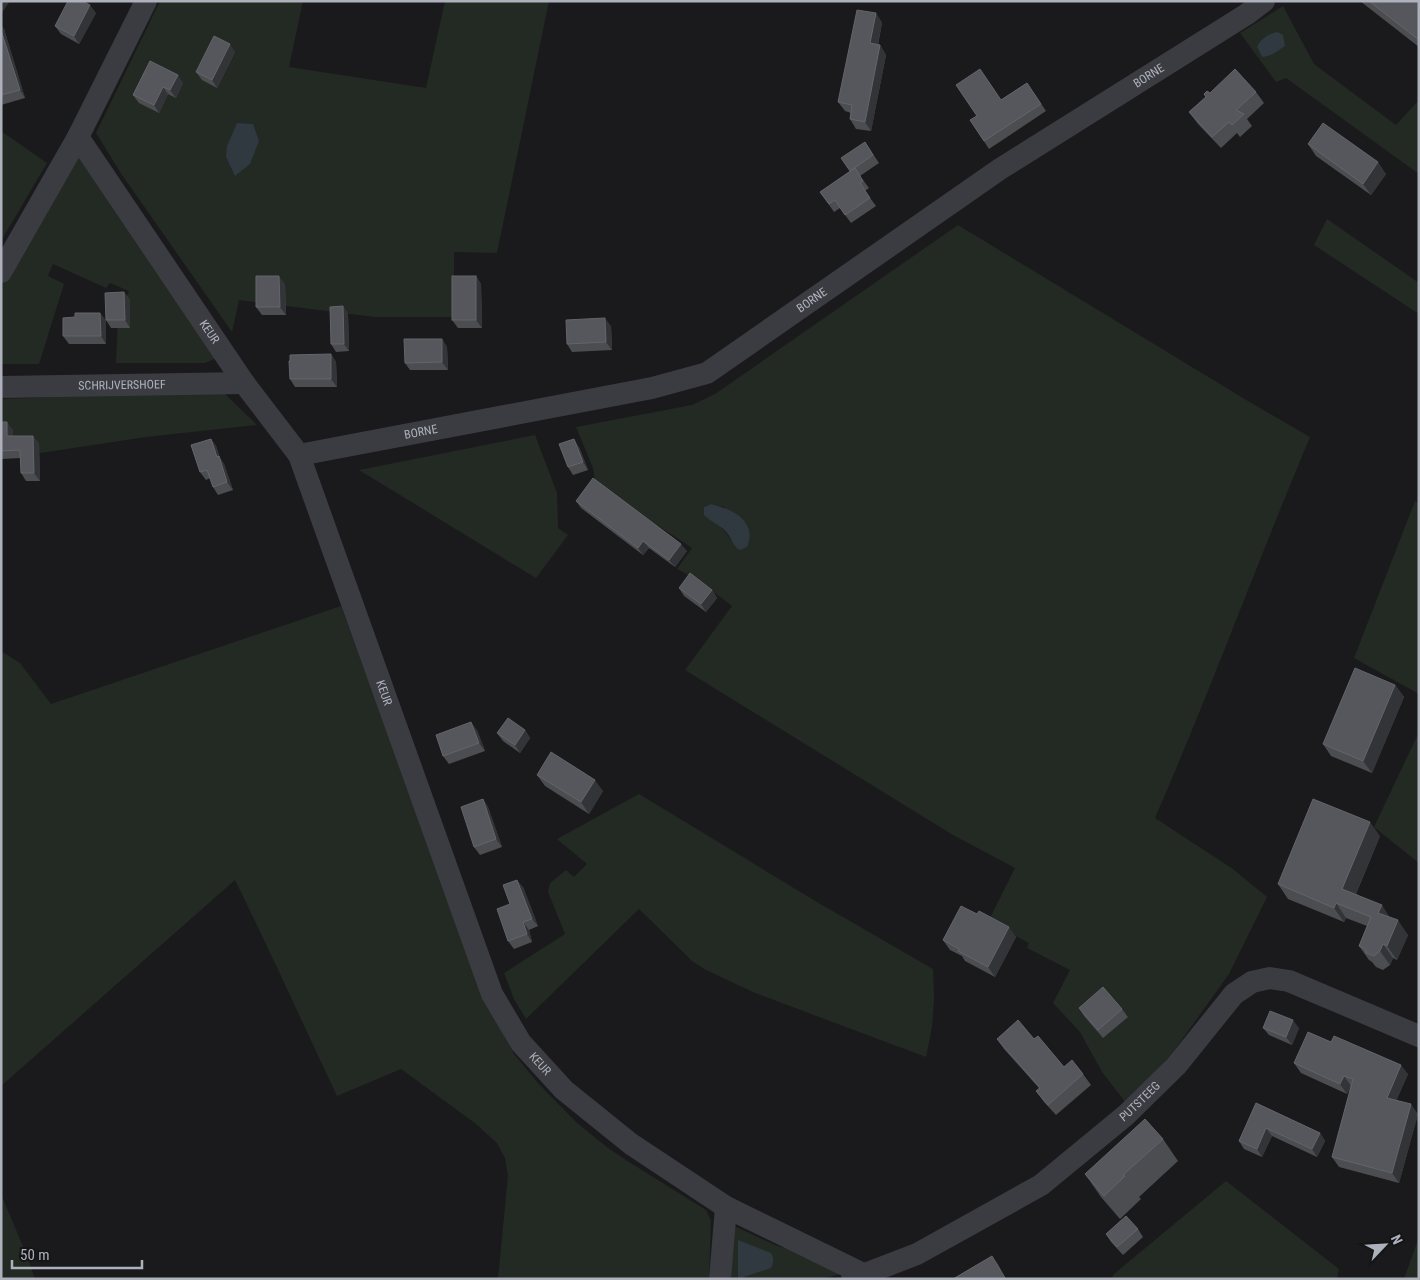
<svg xmlns="http://www.w3.org/2000/svg" width="1420" height="1280" viewBox="0 0 1420 1280" font-family="'Roboto Condensed',sans-serif">
	<style>
		.green { fill: #222a23; fill-rule: evenodd }
		.water { fill: #303840 }
		.lines { fill: none; stroke-linecap: round; stroke-linejoin: round }
		.minor { stroke: #3b3c41; stroke-width: 22 }
		.wall { fill: #4b4d51 }
		.shaded-wall { fill: #333437 }
		.building { fill: #56575c; stroke: #64656b }
		.labels { text-anchor: middle; stroke-width: 4.5; stroke-linejoin: round; paint-order: stroke }
		.street-label { font-size: 12px; fill: #adb1bb; stroke: #151517 }
	</style>
	<rect width="100%" height="100%" fill="#1a1a1c"/>
	<g class="green">
		<path d="M160 1H303L289 67 426 88 445 1H549L497 253 454 252V317H375L239 300 232 332 122 175 96 133Z"/>
		<path d="M1283 6 1314 64 1396 125 1419 100V174L1286 78 1276 82 1240 33ZM1265 37 1285 46C1278 51 1271 57 1262 57L1257 48 1258 44Z"/>
		<path d="M1 131 47 163 1 241Z"/>
		<path d="M81 154 224 355 205 363H116L118 317 129 291 110 283 106 288 53 264 48 276 64 284 39 364H1V287L70 161Z"/>
		<path d="M1327 219 1419 283V314L1314 245Z"/>
		<path d="M958 225 1243 398 1310 437C1257 563 1210 692 1155 818L1233 869 1267 897 1229 974 1173 1052 1140 1091 1126 1103 1102 1072 1080 1032 1053 1003 1070 970 1027 948 1029 943 988 922 1015 868 953 835 685 670 732 606 698 580 677 569 692 548 596 485 593 468 576 427 692 405 715 394ZM711 504 724 507 736 548 727 534 704 507Z"/>
		<path d="M222 391 257 425 146 437 1 459V399Z"/>
		<path d="M535 435 557 493 558 528 568 535 536 578 359 470Z"/>
		<path d="M1415 501 1419 504V694L1354 658Z"/>
		<path d="M341 606 462 935 494 1015 514 1054 538 1083 576 1122 608 1148 629 1162 706 1210 711 1221 709 1279H498L508 1175 505 1158 497 1143 476 1124 401 1069 337 1096C303 1024 270 951 235 880L1 1086V651L20 663 51 704Z"/>
		<path d="M1419 732V863L1374 827Z"/>
		<path d="M639 794 817 902 933 969 934 1000 932 1027 926 1057 755 993 704 969 692 961 639 909 526 1019 514 999 504 973 565 934 548 892 550 883 566 870 574 877 587 864 557 839Z"/>
		<path d="M1226 1181 1339 1269 1337 1279H1111L1114 1274Z"/>
		<path d="M1 1194 27 1256 35 1279H1Z"/>
		<path d="M732 1225 775 1245 854 1270 822 1279H731Z"/>
		<path d="M1419 1237V1279H1404Z"/>
	</g>
	<g class="water">
		<path d="M1277 32 1283 35 1285 46C1278 51 1271 57 1262 57L1257 47C1260 39 1269 34 1277 32Z"/>
		<path d="M237 123 253 124 259 141 250 164 235 176 226 157 227 146Z"/>
		<path d="M711 504C732 509 758 521 747 547L740 550C733 547 732 539 727 533 721 525 711 522 704 515V507Z"/>
		<path d="M738 1240 771 1253C774 1258 774 1262 771 1268L738 1279Z"/>
	</g>
	<g class="lines">
		<g class="minor">
			<path id="s1" d="M78 137 244 383 299 455 492 994 521 1043 564 1090 631 1144 726 1207 865 1275"/>
			<path d="M1 272 78 137 146 1"/>
			<path id="s2" d="M1 387 244 383"/>
			<path id="s3" d="M299 455 652 388 707 373 1000 169 1247 14 1264 1"/>
			<path d="M720 1279 726 1207"/>
			<path id="s4" d="M852 1279 917 1254 1041 1185 1126 1115 1176 1066 1234 994 1252 982 1270 978 1289 981 1419 1036"/>
		</g>
	</g>
	<g class="wall">
		<path d="M1360 1H1419V47Z"/>
		<path d="M96 13 79 44 61 34 55 26Z"/>
		<path d="M876 13 882 23 878 45H880L886 55 871 131 856 129 850 119 851 113 845 111 838 102Z"/>
		<path d="M1 25 4 29 25 98 1 105Z"/>
		<path d="M235 52 217 88 202 80 196 72Z"/>
		<path d="M150 61 183 83 176 98 168 94 159 113 139 103 133 95Z"/>
		<path d="M1027 83 1046 111 989 149 970 120Z"/>
		<path d="M1256 92 1264 103 1247 119 1252 126 1240 137 1237 133 1221 148 1198 124 1189 112 1210 93Z"/>
		<path d="M865 142 879 163 860 176 869 188 865 191 876 206 851 223 840 208 834 212 820 192 850 171Z"/>
		<path d="M1308 144 1386 174 1371 195 1316 156Z"/>
		<path d="M476 276 481 284 482 328H458L452 320Z"/>
		<path d="M285 284 286 315H262L256 307Z"/>
		<path d="M124 292 130 300V328H111L106 320Z"/>
		<path d="M343 306 348 314 349 351 336 352 331 344Z"/>
		<path d="M100 313 106 321V344H69L63 336 75 317Z"/>
		<path d="M611 326 612 350 572 352 567 344Z"/>
		<path d="M442 339 447 347 448 370H410L405 363Z"/>
		<path d="M331 354 336 362 337 387H295L290 379Z"/>
		<path d="M1 422 13 430V436H33L39 444 40 481H26L21 473V458L1 459Z"/>
		<path d="M211 439 216 446 220 458 224 464 233 490 218 495 213 487 210 478 206 480 200 472Z"/>
		<path d="M579 447 588 470 573 475 568 467Z"/>
		<path d="M576 501 687 551 675 567 649 548 643 555 581 508Z"/>
		<path d="M679 588 712 590 717 598 706 612 684 596Z"/>
		<path d="M1395 685 1404 697 1372 773 1331 756 1323 744Z"/>
		<path d="M477 730 485 751 449 764 443 756Z"/>
		<path d="M525 730 530 738 520 753 503 741 497 733Z"/>
		<path d="M537 775 603 791 589 814 545 786Z"/>
		<path d="M483 799 488 807 502 847 480 855 474 847Z"/>
		<path d="M1380 836 1356 894 1391 918 1408 935 1397 960 1393 958 1390 965 1383 970 1376 967 1372 962 1369 960 1359 946 1367 926 1346 918 1344 922 1288 899 1278 884Z"/>
		<path d="M523 887 538 926 529 930 532 942 514 949 508 941 510 904Z"/>
		<path d="M977 914 1016 937 995 977 965 961 962 956 950 950 943 940Z"/>
		<path d="M1079 1008 1122 1009 1128 1017 1103 1038 1084 1016Z"/>
		<path d="M1263 1028H1299L1292 1045 1269 1035Z"/>
		<path d="M997 1039H1034L1064 1067 1083 1074 1091 1085 1056 1115 1044 1102 1036 1091 1039 1088 1004 1049Z"/>
		<path d="M1294 1063 1408 1074 1396 1101 1418 1114 1399 1183 1339 1167 1332 1157 1351 1086 1347 1094 1301 1073Z"/>
		<path d="M1256 1103 1320 1133 1325 1141 1317 1157 1272 1136 1262 1157 1244 1149 1239 1141Z"/>
		<path d="M1163 1139 1178 1161 1139 1197 1141 1199 1120 1219 1101 1197 1085 1174Z"/>
		<path d="M1138 1229 1143 1237 1123 1255 1111 1242 1106 1234Z"/>
	</g>
	<g class="shaded-wall">
		<path d="M1 1H10L1 14Z"/>
		<path d="M90 5 96 13 79 44 74 36Z"/>
		<path d="M876 13 882 23 876 53 870 43Z"/>
		<path d="M1 25 4 29 25 98 20 90 1 30Z"/>
		<path d="M230 44 235 52 217 88 212 80Z"/>
		<path d="M880 45 886 55 871 131 865 122Z"/>
		<path d="M178 75 183 83 176 98 170 90Z"/>
		<path d="M163 87 168 94 159 113 154 105Z"/>
		<path d="M1378 162 1386 174 1371 195 1363 184Z"/>
		<path d="M279 276 285 284 286 315 280 307Z"/>
		<path d="M476 276 481 284 482 328 476 320Z"/>
		<path d="M124 292 130 300V328L125 320Z"/>
		<path d="M343 306 348 314 349 351 344 344Z"/>
		<path d="M100 313 106 321V344L101 336Z"/>
		<path d="M605 318 611 326 612 350 606 342Z"/>
		<path d="M442 339 447 347 448 370 442 362Z"/>
		<path d="M331 354 336 362 337 387 331 379Z"/>
		<path d="M7 422 13 430V444L7 436Z"/>
		<path d="M33 436 39 444 40 481 34 473Z"/>
		<path d="M211 439 216 446 220 458 224 464 233 490 227 482 217 457Z"/>
		<path d="M574 439 579 447 588 470 583 462Z"/>
		<path d="M643 541 649 548 643 555 638 548Z"/>
		<path d="M681 544 687 551 675 567 669 560Z"/>
		<path d="M712 590 717 598 706 612 701 604Z"/>
		<path d="M1395 685 1404 697 1372 773 1363 761Z"/>
		<path d="M471 722 477 730 485 751 479 743Z"/>
		<path d="M525 730 530 738 520 753 515 745Z"/>
		<path d="M595 780 603 791 589 814 581 802Z"/>
		<path d="M483 799 488 807 502 847 496 839Z"/>
		<path d="M1370 822 1380 836 1352 903 1342 889Z"/>
		<path d="M517 880 523 887 538 926 532 919Z"/>
		<path d="M1336 903 1346 918 1344 922 1334 908Z"/>
		<path d="M1382 905 1391 919 1378 913Z"/>
		<path d="M1398 920 1408 935 1397 960 1387 946Z"/>
		<path d="M523 922 529 930 532 942 527 934Z"/>
		<path d="M1009 927 1016 937 995 977 988 967Z"/>
		<path d="M1383 944 1393 958 1390 965 1380 951Z"/>
		<path d="M1293 1020 1299 1028 1292 1045 1286 1037Z"/>
		<path d="M1401 1065 1408 1074 1393 1108 1387 1098Z"/>
		<path d="M1344 1076 1351 1086 1347 1094 1340 1084Z"/>
		<path d="M1411 1104 1418 1114 1399 1183 1392 1173Z"/>
		<path d="M1266 1128 1272 1136 1262 1157 1257 1149Z"/>
		<path d="M1320 1133 1325 1141 1317 1157 1312 1149Z"/>
		<path d="M992 1256 998 1264 1006 1279 1005 1278Z"/>
	</g>
	<g class="building">
		<path d="M68 1H82L90 5 74 36 55 26Z"/>
		<path d="M1369 1H1419V40Z"/>
		<path d="M857 10 876 13 870 43 880 45 865 122 850 119 852 105 838 102Z"/>
		<path d="M1 30 20 90 1 95Z"/>
		<path d="M214 36 230 44 212 80 196 72Z"/>
		<path d="M150 61 178 75 170 90 163 87 154 105 133 95Z"/>
		<path d="M980 69 1001 100 1027 83 1041 104 984 141 970 120 977 116 956 85Z"/>
		<path d="M1235 69 1256 92 1236 110 1244 114 1232 125 1229 122 1212 137 1189 112 1206 97 1204 94 1207 91 1210 93Z"/>
		<path d="M1323 123 1378 162 1363 184 1308 144Z"/>
		<path d="M865 142 873 155 850 171 841 158Z"/>
		<path d="M855 168 863 181 860 183 870 198 845 215 835 200 829 204 820 192Z"/>
		<path d="M256 276H279L280 307H256Z"/>
		<rect x="452" y="276" width="24" height="44"/>
		<path d="M124 292 125 320H106L105 293Z"/>
		<path d="M343 306 344 344H331L330 307Z"/>
		<path d="M75 313H100L101 336H63V318L75 317Z"/>
		<path d="M605 318 606 342 567 344 566 320Z"/>
		<path d="M404 339H442V362L405 363Z"/>
		<path d="M331 354V379H290L289 361H290V355Z"/>
		<path d="M1 422H7V436H33L34 473H21L20 450 1 451Z"/>
		<path d="M211 439 217 457 219 456 227 482 213 487 207 470 200 472 191 445Z"/>
		<path d="M574 439 583 462 568 467 559 444Z"/>
		<path d="M593 478 681 544 669 560 643 541 638 548 576 501Z"/>
		<path d="M690 573 712 590 701 604 679 588Z"/>
		<path d="M1355 668 1395 685 1363 761 1323 744Z"/>
		<path d="M508 718 525 730 515 745 497 733Z"/>
		<path d="M471 722 479 743 443 756 436 735Z"/>
		<path d="M551 752 595 780 581 802 537 775Z"/>
		<path d="M483 799 496 839 474 847 461 807Z"/>
		<path d="M1313 799 1370 822 1342 889 1382 905 1378 913 1398 920 1387 946 1383 944 1380 951 1374 956 1366 953 1365 949 1359 946 1371 917 1336 903 1334 908 1278 884Z"/>
		<path d="M517 880 532 919 523 922 527 934 508 941 497 909 510 904 503 885Z"/>
		<path d="M961 906 977 914 979 911 1009 927 988 967 958 951 959 949 943 940Z"/>
		<path d="M1103 987 1122 1009 1098 1030 1079 1008Z"/>
		<path d="M1270 1011 1293 1020 1286 1037 1263 1028Z"/>
		<path d="M1018 1020 1034 1039 1038 1036 1064 1067 1072 1060 1083 1074 1048 1105 1036 1091 1040 1088 997 1039Z"/>
		<path d="M1308 1032 1331 1042 1334 1036 1401 1065 1387 1098 1411 1104 1392 1173 1332 1157 1353 1079 1344 1076 1340 1084 1294 1063Z"/>
		<path d="M1256 1103 1320 1133 1312 1149 1266 1128 1257 1149 1239 1141Z"/>
		<path d="M1145 1119 1163 1139 1123 1175 1125 1176 1104 1196 1085 1174Z"/>
		<path d="M1126 1216 1138 1229 1117 1247 1106 1234Z"/>
		<path d="M992 1256 1005 1278 1004 1279H953Z"/>
	</g>
	<g class="labels">
		<g class="street-label">
			<text dy="4" stroke="none"><textPath href="#s3" startOffset="949">BORNE</textPath></text>
			<text dy="4" stroke="none"><textPath href="#s3" startOffset="544">BORNE</textPath></text>
			<text dy="4" stroke="none"><textPath href="#s1" startOffset="235">KEUR</textPath></text>
			<text dy="4" stroke="none"><textPath href="#s2" startOffset="121">SCHRIJVERSHOEF</textPath></text>
			<text dy="4" stroke="none"><textPath href="#s3" startOffset="124">BORNE</textPath></text>
			<text dy="4" stroke="none"><textPath href="#s1" startOffset="640">KEUR</textPath></text>
			<text dy="4" stroke="none"><textPath href="#s1" startOffset="1045">KEUR</textPath></text>
			<text dy="4" stroke="none"><textPath href="#s4" startOffset="341">PUTSTEEG</textPath></text>
		</g>
	</g>
	<rect width="1420" height="1280" fill="none" stroke="#adb1bb" stroke-width="5"/>
	<g transform="translate(1385 1245) rotate(65)" stroke="#151517" stroke-width="4" paint-order="stroke">
	<path d="M0-4L9 19L0 12L-9 19Z" fill="#adb1bb"/>
	<text y="-8" font-size="14" font-weight="bold" text-anchor="middle" fill="#adb1bb">N</text>
	</g>
	<path d="M12 1260v8h130v-8" fill="none" stroke="#adb1bb" stroke-width="2.5"/>
	<text x="20" y="1260" font-size="15" fill="#adb1bb" stroke="#151517" stroke-width="4" paint-order="stroke">50 m</text>
</svg>
